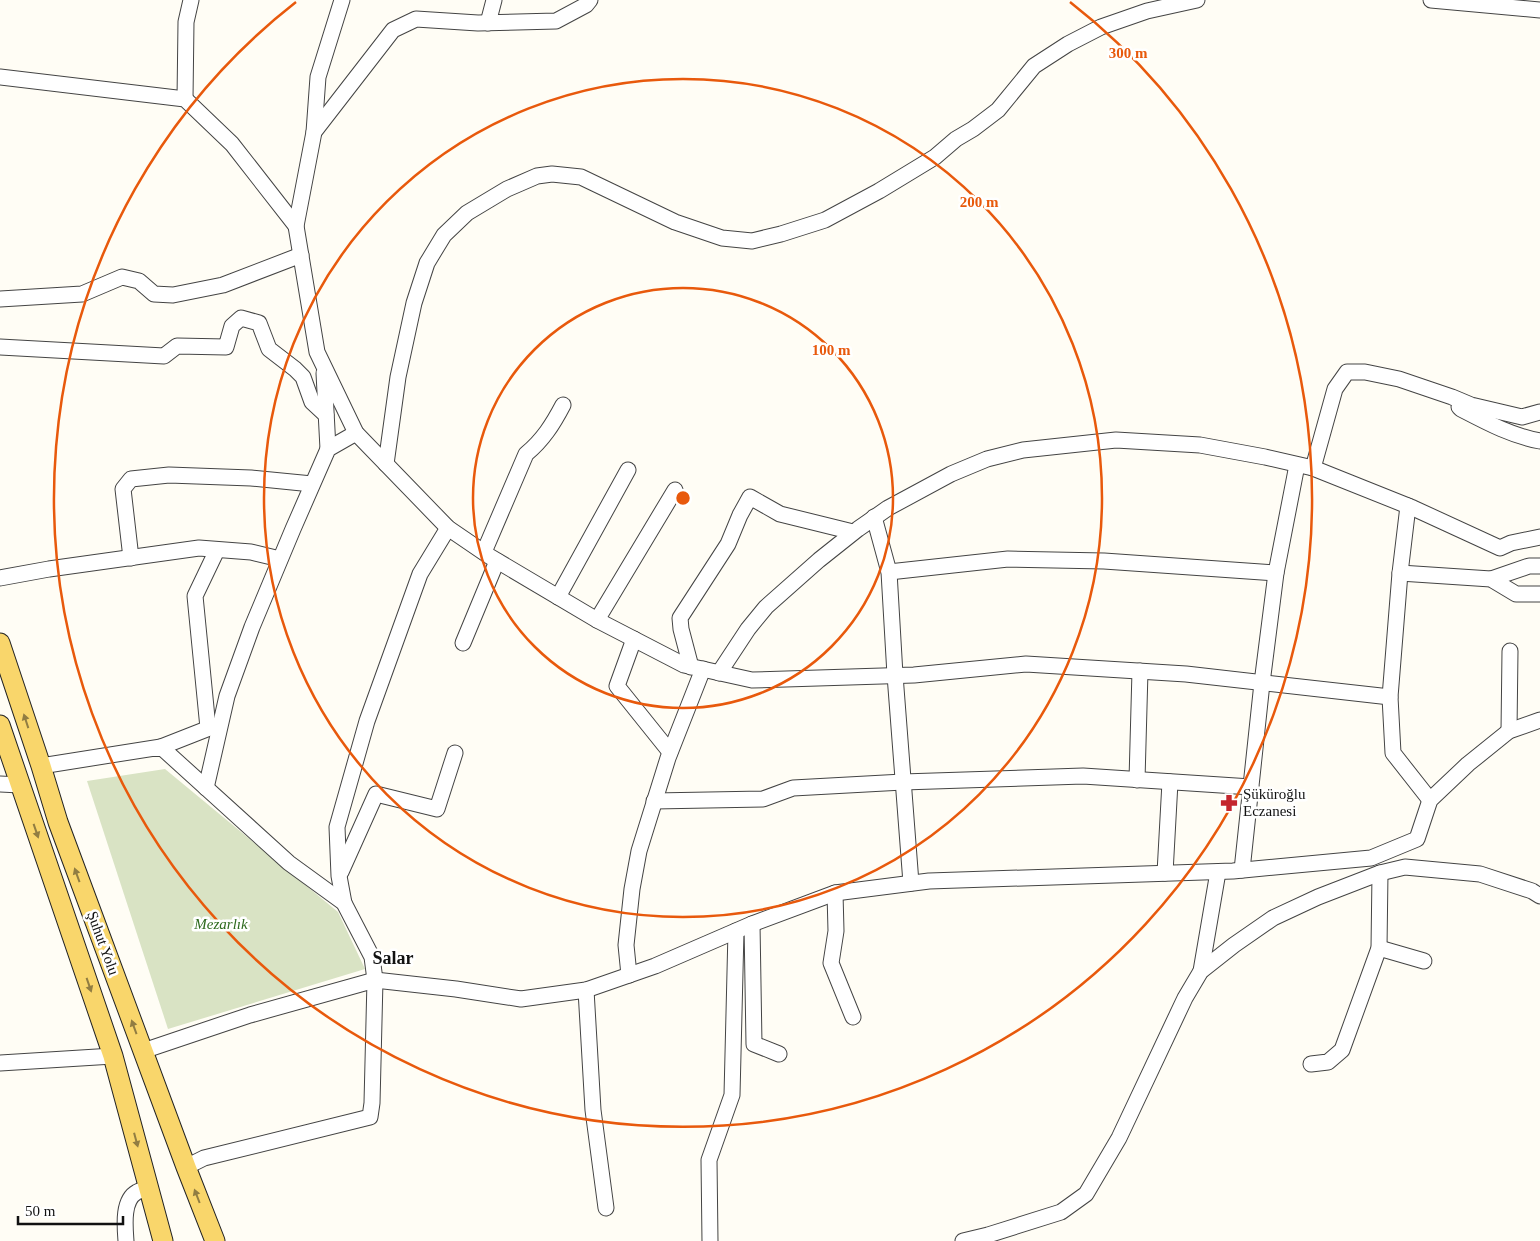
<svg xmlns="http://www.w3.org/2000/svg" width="1540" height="1241" viewBox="0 0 1540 1241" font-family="'Times New Roman',serif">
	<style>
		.cemetery { fill: #d9e3c4 }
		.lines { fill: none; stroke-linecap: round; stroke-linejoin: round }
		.minor-casing { stroke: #444; stroke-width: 17 }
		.major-casing { stroke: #222; stroke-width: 21 }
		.minor { stroke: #fff; stroke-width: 15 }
		.major { stroke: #f9d66b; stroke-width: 19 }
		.oneway { fill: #917d42 }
		.ring { fill: none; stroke: #e8590c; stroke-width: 2.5 }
		.labels { text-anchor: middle; stroke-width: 5; stroke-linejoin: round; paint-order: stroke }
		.poi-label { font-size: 15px; fill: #111; stroke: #fff; text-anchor: start }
		.park-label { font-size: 15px; font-style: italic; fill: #2f6b1f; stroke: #fff }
		.street-label { font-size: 15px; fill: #111; stroke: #fff }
		.quarter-label { font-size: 18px; font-weight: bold; fill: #111; stroke: #fff }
		.centre { fill: #e8590c; stroke: #fff; stroke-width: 2.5 }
		.ring-label { font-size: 15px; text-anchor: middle; font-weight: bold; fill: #e8590c; stroke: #fff; stroke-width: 5; stroke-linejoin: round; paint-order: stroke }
	</style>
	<rect width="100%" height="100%" fill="#fffdf5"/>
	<path class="cemetery" d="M165 769 338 912 365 969 168 1029 87 781Z"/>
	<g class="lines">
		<g class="minor-casing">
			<g id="minor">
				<path d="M590 0 586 5 556 21 478 23 416 19 393 30 314 132 296 226 317 352 356 433 448 528 489 556 597 620 684 665 752 680 914 675 1026 664 1186 674 1390 697"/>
				<path d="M1431 0 1540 10"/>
				<path d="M488 23 494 0"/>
				<path d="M0 77 185 99 232 144 296 226"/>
				<path d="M185 99 186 22 191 0"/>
				<path d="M314 132 318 77 342 0"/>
				<path d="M0 299 82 294 122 277 139 281 154 294 173 295 223 285 301 255"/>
				<path d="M0 347 164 356 177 346 226 347 232 326 241 318 259 323 269 349 295 369 303 377 312 402 326 415"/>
				<path d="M324 373 328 449"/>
				<path d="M1459 407 1461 409C1486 422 1512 436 1540 441"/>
				<path d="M386 464 398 377 414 303 427 263 444 235 467 213 507 189 537 176 552 174 581 177 675 222 722 238 752 241 781 234 825 220 879 191 935 157 956 139 973 129 998 110 1034 66 1068 44 1101 27 1147 11 1197 0"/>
				<path d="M1313 468 1335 389 1347 372H1365L1399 379 1452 397 1471 405 1522 417 1540 412"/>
				<path d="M1408 506 1400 573 1390 697 1393 753 1430 800"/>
				<path d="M874 517 889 572 895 675 911 883"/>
				<path d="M484 552 526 454C543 440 553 424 563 405"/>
				<path d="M131 558 123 489 131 479 169 475 251 478 312 484"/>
				<path d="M889 572 1008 559 1104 561 1276 573"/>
				<path d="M1400 573 1491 579 1516 594H1540"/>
				<path d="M0 578 49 569 199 548 251 552 280 559"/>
				<path d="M1491 579 1529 566H1540"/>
				<path d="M558 597 628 470"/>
				<path d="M597 620 675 490"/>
				<path d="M634 639 617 686 670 752"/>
				<path d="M463 643 497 561"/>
				<path d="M691 667 681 629 680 618 728 544 740 515 750 497 780 514 853 532"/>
				<path d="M719 673 748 629 766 607 819 560 858 529 888 508 951 474 987 459 1023 450 1116 440 1200 445 1265 457 1313 468 1413 508 1500 548 1511 543 1540 537"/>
				<path d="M208 728 195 596 217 550"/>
				<path d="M1509 731 1510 651"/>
				<path d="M161 747 217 725"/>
				<path d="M41 766 161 747 289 863 344 903 372 957 375 980 372 1103 370 1117 204 1158 186 1167"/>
				<path d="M1137 780 1140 671"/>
				<path d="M0 784 20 785"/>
				<path d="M206 788 227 696 252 627 293 529 328 449 356 433"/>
				<path d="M654 801 763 799 793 788 903 782 1083 776 1251 787"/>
				<path d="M1242 870 1262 683 1276 573 1297 465"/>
				<path d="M341 872 376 794 437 809 455 753"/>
				<path d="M1165 873 1170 782"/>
				<path d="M835 893 836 931 831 963 853 1017"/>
				<path d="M344 903 339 876 337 827 367 721 420 574 448 528"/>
				<path d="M752 924 754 1044 779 1054"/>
				<path d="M1379 948 1424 961"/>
				<path d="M1201 971 1218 872"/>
				<path d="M629 975 626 945 632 889 639 851 668 758 703 669"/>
				<path d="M586 990 593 1110 606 1208"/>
				<path d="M143 1051 250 1015 375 980 456 989 521 999 586 990 655 966 752 924 835 893 929 881 1233 871 1371 858 1417 839 1430 800 1468 764 1509 731 1540 720"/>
				<path d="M0 1063 113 1056"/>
				<path d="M1311 1064 1328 1062 1342 1050 1379 948 1380 873"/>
				<path d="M126 1241C125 1227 122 1200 137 1192 140 1190 146 1189 149 1188"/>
				<path d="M710 1241 709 1160 732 1095 736 931"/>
				<path d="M963 1241 988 1235 1061 1212 1086 1194 1119 1138 1185 998 1201 971 1234 945 1273 918 1318 897 1380 873 1405 867 1480 874 1532 891 1540 896"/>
			</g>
		</g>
		<g class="major-casing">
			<g id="major">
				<path d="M0 643 41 766 58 822 186 1167 215 1241"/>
				<path d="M0 725 113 1056 163 1241"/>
			</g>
		</g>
		<use href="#minor" class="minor"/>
		<use href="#major" class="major"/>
	</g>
	<defs><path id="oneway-solid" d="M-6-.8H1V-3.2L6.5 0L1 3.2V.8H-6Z" transform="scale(1.25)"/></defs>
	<g class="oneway">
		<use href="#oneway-solid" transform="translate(26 721) rotate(-108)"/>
		<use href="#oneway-solid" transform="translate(36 831) rotate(71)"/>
		<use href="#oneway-solid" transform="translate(77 875) rotate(-110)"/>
		<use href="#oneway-solid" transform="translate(89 985) rotate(71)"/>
		<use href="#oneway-solid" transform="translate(134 1027) rotate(-110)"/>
		<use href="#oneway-solid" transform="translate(136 1140) rotate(75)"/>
		<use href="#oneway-solid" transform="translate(197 1196) rotate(-111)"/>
	</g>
	<g class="ring">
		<circle cx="683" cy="498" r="210"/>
		<circle cx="683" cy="498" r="419"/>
		<path d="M1070 2A629 629 0 1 1 296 2"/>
	</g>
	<defs>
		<g id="pharmacy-bare" transform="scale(1.35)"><path d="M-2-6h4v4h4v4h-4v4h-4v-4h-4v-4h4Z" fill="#c4262e" stroke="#fff" stroke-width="2.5" paint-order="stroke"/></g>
	</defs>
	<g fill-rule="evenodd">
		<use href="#pharmacy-bare" x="1229" y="803"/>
	</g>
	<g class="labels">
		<g class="poi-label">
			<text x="1243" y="799">Şüküroğlu<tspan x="1243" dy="17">Eczanesi</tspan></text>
		</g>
		<g class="park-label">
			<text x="221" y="929">Mezarlık</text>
		</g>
		<g class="street-label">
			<text transform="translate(103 943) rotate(70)" y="5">Şuhut Yolu</text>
		</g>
		<g class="quarter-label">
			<text x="393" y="964">Salar</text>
		</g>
	</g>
	<circle cx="683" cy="498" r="8" class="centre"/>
	<g class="ring-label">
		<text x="1128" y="58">300 m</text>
		<text x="979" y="207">200 m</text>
		<text x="831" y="355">100 m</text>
	</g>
	<path d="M18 1216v8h105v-8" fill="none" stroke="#111111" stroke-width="2.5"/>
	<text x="25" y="1216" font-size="15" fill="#111111" stroke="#ffffff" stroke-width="4" paint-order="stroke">50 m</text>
</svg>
